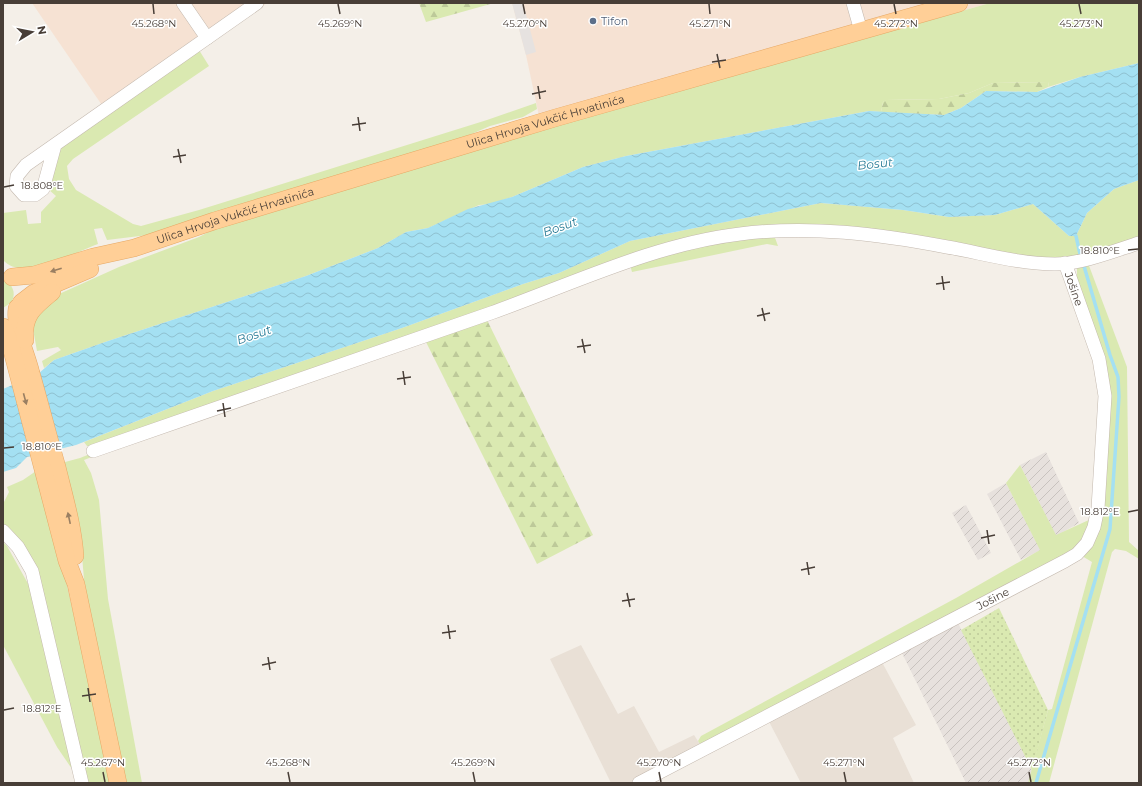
<svg xmlns="http://www.w3.org/2000/svg" width="1142" height="786" viewBox="0 0 1142 786" font-family="Montserrat,sans-serif">
	<style>
		.residential { fill: #e9e0d6 }
		.commercial { fill: #f6e2d3 }
		.industrial { fill: url(#industrial-furrows) }
		.grass { fill: #dae9b1 }
		.forest { fill: url(#forest-firs) }
		.park { fill: url(#park-dots) }
		.parking { fill: #e6e2e0 }
		.water { fill: url(#water-waves) }
		.lines { fill: none; stroke-linecap: round; stroke-linejoin: round }
		.stream { stroke: #a4e0f2; stroke-width: 3.5 }
		.minor-casing { stroke: #c3b8ae; stroke-width: 14 }
		.major-casing { stroke: #e6a865; stroke-width: 18 }
		.minor { stroke: #fff; stroke-width: 13 }
		.major { stroke: #ffcf97; stroke-width: 17 }
		.oneway { fill: #9a7f62 }
		.ticks { fill: none; stroke: #483e37; stroke-width: 1.5 }
		.service-dot { fill: #5c6f8a; stroke: #fff; stroke-width: 1.5 }
		.labels { text-anchor: middle; stroke-width: 3; stroke-linejoin: round; paint-order: stroke }
		.service-label { font-size: 11px; fill: #4e5e75; stroke: #fff; text-anchor: start }
		.street-label { font-size: 11px; fill: #483e37; stroke: #fff }
		.water-label { font-size: 12px; font-style: italic; fill: #277b96; stroke: #fff }
		.ticks-label { font-size: 10px; text-anchor: middle; fill: #483e37; stroke: #fff; stroke-width: 3; stroke-linejoin: round; paint-order: stroke }
	</style>
	<defs>
		<pattern id="industrial-furrows" width="10" height="10" patternUnits="userSpaceOnUse"><rect width="10" height="10" fill="#e7e1dd"/><path d="M-1 1l2-2M0 10L10 0M9 11l2-2" fill="none" stroke="#c8c2be"/></pattern>
		<pattern id="forest-firs" width="22" height="20" patternUnits="userSpaceOnUse"><rect width="22" height="20" fill="#dae9b1"/><path d="M5 1l3.5 6h-7zM16 11l3.5 6h-7z" fill="#bdc999"/></pattern>
		<pattern id="park-dots" width="8" height="8" patternUnits="userSpaceOnUse"><rect width="8" height="8" fill="#dae9b1"/><path d="M2 2h.1M6 6h.1" fill="none" stroke="#bdc999" stroke-width="1.8" stroke-linecap="round"/></pattern>
		<pattern id="water-waves" width="16" height="10" patternUnits="userSpaceOnUse"><rect width="16" height="10" fill="#a4e0f2"/><path d="M0 5q4-4 8 0t8 0" fill="none" stroke="#8fc1d0"/></pattern>
	</defs>
	<rect width="100%" height="100%" fill="#f4efe8"/>
	<g class="residential">
		<path d="M581 645 618 714 634 706 659 752 694 735 705 752 644 783H611L550 659Z"/>
		<path d="M877 653 916 725 893 738 914 783H801L764 712Z"/>
	</g>
	<g class="commercial">
		<path d="M32 3H267L108 114Z"/>
		<path d="M512 3H990L542 130 526 55Z"/>
	</g>
	<g class="industrial">
		<path d="M1046 452 1079 523 1056 536 1020 465Z"/>
		<path d="M1006 483 1041 550 1021 560 987 494Z"/>
		<path d="M966 505 991 553 978 560 952 513Z"/>
		<path d="M957 621 1032 770 1028 783H966L900 649Z"/>
	</g>
	<g class="grass">
		<path d="M990 3H1139V63L1080 77 1048 87 1049 82 993 83 969 93 939 99 887 100 883 102 881 112 869 111 626 156 583 167 512 197 490 204 479 205 428 228 406 232 378 248 306 276 108 341 54 360 44 368 42 361 61 350 58 347 37 351 33 329 35 314 48 299 119 267 199 237 218 227 542 130Z"/>
		<path d="M199 50 209 66 73 159 67 166 69 179 76 190 133 224 141 226 199 210 487 120 536 103 537 109 523 117 490 126 453 142 148 235 107 240 102 228 94 229 98 244C75 252 23 283 3 260V213L26 210 28 224 41 223V212L56 196 48 189 59 151 62 147Z"/>
		<path d="M1139 180V238L1073 257 1040 258 881 231 706 236 93 446H87L84 442 213 391 402 328 523 284 559 273 630 241 821 203 903 210 949 217 995 215 1033 204 1069 236H1076L1087 213 1114 189Z"/>
		<path d="M774 235 778 246 767 244 632 272 630 265 678 250Z"/>
		<path d="M1088 263 1127 367 1129 542 1139 551V559L1126 551 1115 549 1112 552 1049 783H1028L1048 710 1052 709 1092 562 1082 556 1095 539 1110 408V384L1077 280V267Z"/>
		<path d="M3 281C13 284 16 292 12 302L3 308Z"/>
		<path d="M107 451 84 460 91 473 99 500 108 599 142 783H126L86 603 81 544 61 559 112 783H86L34 564C26 547 18 535 3 524V504L9 492 7 487 23 480 39 469 80 458 90 454Z"/>
		<path d="M1020 465 1056 535 1091 519 1090 525 1076 550 700 744 698 741 701 736 956 598 1040 550 1006 483Z"/>
		<path d="M3 542 7 546 31 589 72 769 57 747 3 645Z"/>
	</g>
	<g class="forest">
		<path d="M419 3H494L426 22Z"/>
		<path d="M1049 82 1048 87 1037 92 986 91 961 108 944 115 881 112 883 102 886 100 939 99 969 93 993 83Z"/>
		<path d="M486 318 593 535 537 564 426 342Z"/>
	</g>
	<path class="park" d="M999 608 1048 710 1032 770 961 630Z"/>
	<path class="parking" d="M512 3H523L536 52 526 55Z"/>
	<path class="water" d="M1139 63V180L1114 189 1087 213 1076 236H1069L1033 204 995 215 949 217 903 210 821 203 630 241 559 273 523 284 402 328 213 391 76 445 27 457 16 468 3 472V389L38 374 54 360 108 341 306 276 378 248 406 232 428 228 468 209 512 197 583 167 626 156 869 111 944 115 961 108 986 91 1037 92 1080 77Z"/>
	<g class="lines">
		<g class="stream">
			<path d="M1076 236 1080 254"/>
			<path d="M1036 783 1110 529 1119 397 1118 377 1110 355 1084 266"/>
		</g>
		<g class="minor-casing">
			<g id="minor">
				<path d="M183 3 207 38"/>
				<path d="M853 3 861 31"/>
				<path d="M55 145 43 189 35 195H24L16 186 17 176 26 165 257 3"/>
				<path d="M93 451C226 405 359 360 491 313 572 284 655 244 740 234 809 225 879 234 947 247 982 253 1019 264 1055 264 1081 264 1114 251 1139 243"/>
				<path d="M3 531 18 547 32 571 82 783"/>
				<path id="s1" d="M639 783 1065 561 1077 554 1087 543 1094 527 1098 508 1105 396 1099 359 1065 263"/>
			</g>
		</g>
		<g class="major-casing">
			<g id="major">
				<path id="s2" d="M12 277 34 275 93 257 134 248 214 221 555 118 959 3"/>
				<path d="M21 303 34 293 90 269"/>
				<path d="M17 308C14 330 26 352 31 373 40 404 48 436 57 467 64 496 73 526 75 556"/>
				<path d="M3 327 10 343 67 561 76 584 118 783"/>
				<path d="M25 340C22 315 35 306 52 292"/>
			</g>
		</g>
		<use href="#minor" class="minor"/>
		<use href="#major" class="major"/>
	</g>
	<defs><path id="oneway-solid" d="M-6-.8H1V-3.2L6.5 0L1 3.2V.8H-6Z"/></defs>
	<g class="oneway">
		<use href="#oneway-solid" transform="translate(56 270) rotate(162)"/>
		<use href="#oneway-solid" transform="translate(25 399) rotate(75)"/>
		<use href="#oneway-solid" transform="translate(69 518) rotate(-102)"/>
	</g>
	<path class="ticks" d="M153 4 154 14M338 4 340 14M523 4 525 14M709 4 710 14M894 4 896 14M1079 4 1081 14M717 54 720 68M712 62 726 60M538 86 540 99M532 94 546 91M358 117 360 131M352 125 366 123M178 149 181 163M173 157 186 155M4 187 14 185M1128 250 1138 249M942 276 944 290M936 284 950 282M762 308 765 321M757 316 770 313M582 339 585 353M577 347 591 345M403 371 405 385M397 379 411 377M223 403 225 417M217 411 231 408M4 448 14 447M1128 512 1138 510M987 530 989 544M981 538 995 535M807 562 809 575M801 570 815 567M627 593 630 607M622 601 635 599M448 625 450 639M442 633 456 631M268 657 270 670M262 665 276 662M88 688 90 702M82 696 96 694M4 710 14 708M103 772 105 782M288 772 290 782M473 772 475 782M659 772 661 782M844 772 846 782M1029 772 1031 782"/>
	<circle class="service-dot" cx="593" cy="21" r="4"/>
	<g class="labels">
		<g class="service-label">
			<text x="601" y="25">Tifon</text>
		</g>
		<g class="street-label">
			<text dy="4" stroke="none"><textPath href="#s2" startOffset="556">Ulica Hrvoja Vukčić Hrvatinića</textPath></text>
			<text dy="4" stroke="none"><textPath href="#s2" startOffset="232">Ulica Hrvoja Vukčić Hrvatinića</textPath></text>
			<text transform="translate(1074 289) rotate(71)" y="4">Jošine</text>
			<text dy="4" stroke="none"><textPath href="#s1" startOffset="399">Jošine</textPath></text>
		</g>
		<g class="water-label">
			<text transform="translate(875 164) rotate(-6)" y="4">Bosut</text>
			<text transform="translate(560 227) rotate(-20)" y="4">Bosut</text>
			<text transform="translate(254 335) rotate(-19)" y="4">Bosut</text>
		</g>
	</g>
	<g class="ticks-label">
		<text x="154" y="27">45.268°N</text>
		<text x="340" y="27">45.269°N</text>
		<text x="525" y="27">45.270°N</text>
		<text x="710" y="27">45.271°N</text>
		<text x="896" y="27">45.272°N</text>
		<text x="1081" y="27">45.273°N</text>
		<text x="42" y="189">18.808°E</text>
		<text x="1100" y="254">18.810°E</text>
		<text x="42" y="450">18.810°E</text>
		<text x="1100" y="515">18.812°E</text>
		<text x="42" y="712">18.812°E</text>
		<text x="103" y="766">45.267°N</text>
		<text x="288" y="766">45.268°N</text>
		<text x="473" y="766">45.269°N</text>
		<text x="659" y="766">45.270°N</text>
		<text x="844" y="766">45.271°N</text>
		<text x="1029" y="766">45.272°N</text>
	</g>
	<rect width="1142" height="786" fill="none" stroke="#483e37" stroke-width="8"/>
	<g transform="translate(32 32) rotate(80)" stroke="#ffffff" stroke-width="3" paint-order="stroke">
	<path d="M0-3L7 15L0 10L-7 15Z" fill="#483e37"/>
	<text y="-6" font-size="11" font-weight="bold" text-anchor="middle" fill="#483e37">N</text>
	</g>
</svg>
